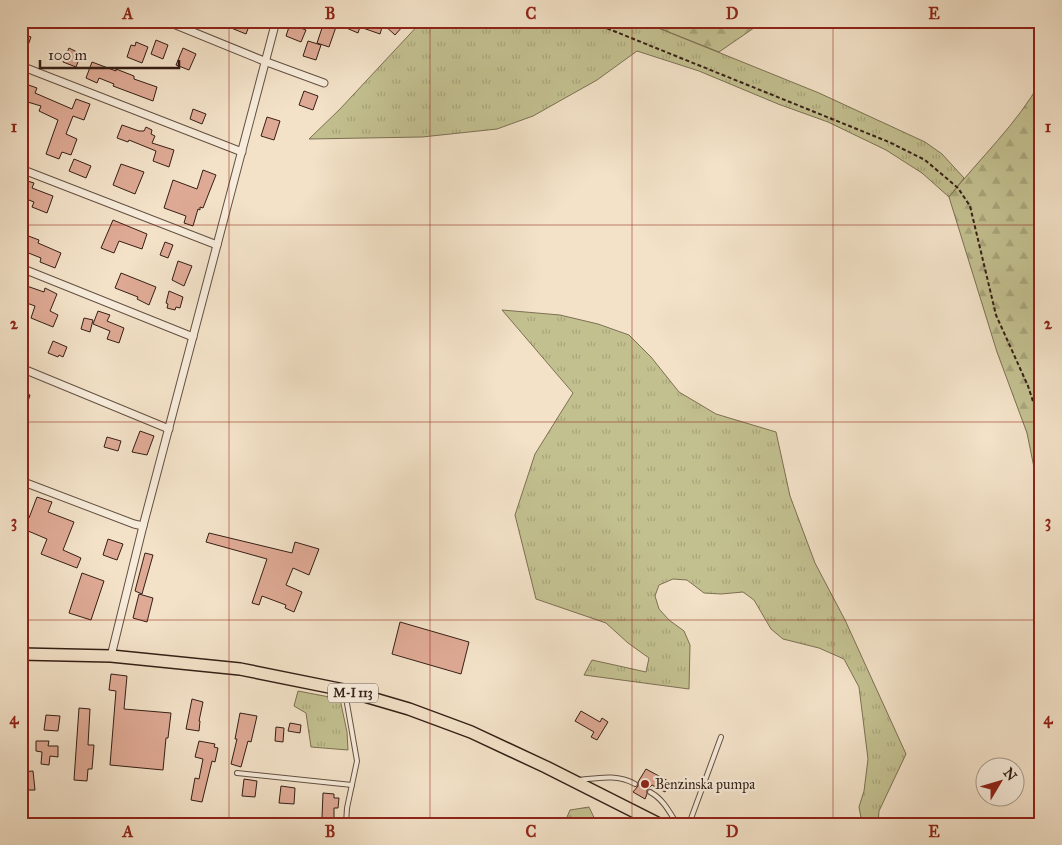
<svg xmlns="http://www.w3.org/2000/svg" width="1062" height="845" viewBox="0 0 1062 845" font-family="'IM FELL Great Primer',serif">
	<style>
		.grass { fill: url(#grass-tufts); stroke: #7c7053 }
		.forest { fill: url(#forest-firs); stroke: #7c7053 }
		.building { fill: #dfaa95; stroke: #351f16 }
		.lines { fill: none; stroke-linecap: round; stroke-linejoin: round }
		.service-casing { stroke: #645042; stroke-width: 6 }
		.minor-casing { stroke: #645042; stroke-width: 9 }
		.primary-casing { stroke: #351f16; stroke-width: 14 }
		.path { stroke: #351f16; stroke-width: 2; stroke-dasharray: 4 2.5; stroke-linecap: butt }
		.service { stroke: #f7ecdb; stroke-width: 4 }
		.minor { stroke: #f7ecdb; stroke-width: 7 }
		.primary { stroke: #f3e2c8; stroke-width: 11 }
		.grid { fill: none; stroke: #8f2418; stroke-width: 1; stroke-opacity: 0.55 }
		.poi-dot { fill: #8f2418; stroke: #f7ecdb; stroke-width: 2 }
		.labels { text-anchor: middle; stroke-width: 4.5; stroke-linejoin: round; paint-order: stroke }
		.shield { fill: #f7ecdb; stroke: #6f5c51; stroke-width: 1 }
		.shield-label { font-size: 12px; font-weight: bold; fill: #351f16 }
		.poi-label { font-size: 14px; fill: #351f16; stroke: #f7ecdb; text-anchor: start }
		.neatline { fill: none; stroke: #8f2418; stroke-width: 2 }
		.grid-label { font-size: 16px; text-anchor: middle; font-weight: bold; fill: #8f2418 }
	</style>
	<defs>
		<pattern id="grass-tufts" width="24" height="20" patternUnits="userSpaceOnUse" patternTransform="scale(1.25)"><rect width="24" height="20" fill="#c3c090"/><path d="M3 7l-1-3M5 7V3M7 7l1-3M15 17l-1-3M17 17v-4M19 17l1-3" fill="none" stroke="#a8a57b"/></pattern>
		<pattern id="forest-firs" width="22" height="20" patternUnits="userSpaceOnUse" patternTransform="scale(1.25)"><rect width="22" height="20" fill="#c3c090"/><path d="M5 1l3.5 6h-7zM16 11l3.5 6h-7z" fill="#a8a57b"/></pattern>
	</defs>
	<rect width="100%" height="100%" fill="#f3e2c8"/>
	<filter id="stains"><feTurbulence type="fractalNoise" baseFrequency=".004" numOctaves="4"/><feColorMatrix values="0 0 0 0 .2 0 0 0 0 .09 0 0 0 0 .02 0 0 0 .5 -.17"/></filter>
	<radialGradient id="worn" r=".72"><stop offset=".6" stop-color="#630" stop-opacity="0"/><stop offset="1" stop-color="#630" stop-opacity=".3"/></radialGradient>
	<g class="grass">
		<path d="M422 21H629L651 25 819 93 925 142 942 154 964 178 949 197 922 173 886 150 828 122 778 104 699 71 637 51 597 80 533 116 497 129 422 137 309 139 340 109Z"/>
		<path d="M502 310 560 315 598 324 629 335 651 357 679 392 716 414 776 432 790 496 815 563 845 620 906 754 879 811 878 824H862L859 807 864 791 868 759 859 687 844 659 819 648 783 639 771 629 754 600 743 592 721 594 704 593 687 580 673 579 659 585 655 596 659 609 669 620 684 631 690 645 689 689 584 675 592 660 646 672 649 658 628 643 606 623 536 599 515 515 535 454 573 393Z"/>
		<path d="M298 691 340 699 347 732 348 750 311 747 306 713 294 706Z"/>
	</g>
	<g class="forest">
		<path d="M661 21H764L719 52 651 25Z"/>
		<path d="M1041 81V502L1027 433 997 352 949 197C980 158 1017 124 1041 81Z"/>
		<path d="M589 807 597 824H564L570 810Z"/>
	</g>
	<g class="building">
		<path d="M214 21H251L246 34Z"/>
		<path d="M307 21H400L404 25 395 35 383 24 380 34 360 27 358 33 337 24 329 47 317 43 322 28Z"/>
		<path d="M290 24 306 30 301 42 286 36Z"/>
		<path d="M21 33 31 37 27 48 21 46Z"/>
		<path d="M156 40 168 45 163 59 151 54Z"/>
		<path d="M308 41 321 45 316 60 303 56Z"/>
		<path d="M136 42 148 47 142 63 127 57 131 45 135 46Z"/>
		<path d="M69 48 81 54 76 67 63 62Z"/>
		<path d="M183 48 196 54 189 70 176 65Z"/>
		<path d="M92 62 116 71V69L134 76V79L157 87 153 101 113 86 114 84 99 78 97 83 86 78Z"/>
		<path d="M23 83 37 88 35 93 72 109 76 99 90 104 84 120 73 116 66 134 77 139 71 155 62 152 59 159 46 154 58 120 39 111 41 106 21 100Z"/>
		<path d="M304 91 318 96 313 110 299 105Z"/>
		<path d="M193 109 206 114 202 124 190 119Z"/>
		<path d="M267 117 280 121 274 140 261 136Z"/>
		<path d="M122 125 139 131H144L146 127 152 130 151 134 155 136 152 143 174 150 169 167 153 161 156 151 129 140 128 142 117 138Z"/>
		<path d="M74 159 91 166 86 178 69 171Z"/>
		<path d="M121 164 144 172 135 194 113 185Z"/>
		<path d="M203 170 216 175 203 208 200 207V210L198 209 193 226 184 223 186 216 164 208 173 180 197 189Z"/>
		<path d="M21 179 34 183 32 188 53 196 47 213 32 207 34 202 21 197Z"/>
		<path d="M113 220 147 234 142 249 119 241 114 253 101 248Z"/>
		<path d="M23 234 39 240 38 243 61 253 55 268 40 262 41 258 21 250V239Z"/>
		<path d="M165 242 173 245 168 258 160 255Z"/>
		<path d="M178 261 192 266 184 286 172 280Z"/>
		<path d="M121 273 156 287 149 305 137 299 138 297 115 288Z"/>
		<path d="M21 284 44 292 45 288 57 294 50 311 58 315 53 327 31 318 35 306 21 301Z"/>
		<path d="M169 291 183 297 180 308 176 307 175 310 167 308 168 304 166 303Z"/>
		<path d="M98 311 110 315 107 321 124 328 119 343 107 339 110 331 93 324Z"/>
		<path d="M84 318 93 320 90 332 81 329Z"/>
		<path d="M53 341 67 347 63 357 59 355 58 357 48 353Z"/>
		<path d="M21 392 30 395 23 417 21 416Z"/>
		<path d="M140 431 154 436 147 455 132 452Z"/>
		<path d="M107 437 121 441 118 451 104 447Z"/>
		<path d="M37 497 52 502 48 512 74 522 63 550 81 558 77 568 41 554 47 539 21 528 26 517 29 518Z"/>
		<path d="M209 533 292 553 295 542 319 549 309 575 293 568 286 585 302 592 294 612 285 608 286 605 262 596 259 605 252 603 267 559 206 542Z"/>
		<path d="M108 539 123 544 117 560 103 555Z"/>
		<path d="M145 553 153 555 142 594 135 591Z"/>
		<path d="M82 573 104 581 91 620 69 613Z"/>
		<path d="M139 594 153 598 147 622 133 618Z"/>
		<path d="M400 622 469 642 461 674 392 654Z"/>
		<path d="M111 674 127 676 124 709 171 713 168 738H166L163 770 110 765 116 691 109 690Z"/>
		<path d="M192 699 203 702 199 721H200L199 731 186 729Z"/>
		<path d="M79 708 90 709 88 745H94L92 769H88L87 781 74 780Z"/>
		<path d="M581 711 600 722 602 718 608 722 597 740 591 737 594 732 575 721Z"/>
		<path d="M240 713 257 716 251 742 248 741 241 767 231 764 237 739H235Z"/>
		<path d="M46 715 60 716 58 731 44 730Z"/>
		<path d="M290 723 301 725 300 733 288 731Z"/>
		<path d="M276 727 284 728 283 742 275 741Z"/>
		<path d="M36 741H49L48 746H58V757L50 756 49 765 41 764 42 752 36 751Z"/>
		<path d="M199 741 215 744 214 747 218 748 215 762 212 761 202 802 191 800 195 778 199 779 203 759 195 757Z"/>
		<path d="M646 769 670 782 665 792 652 785 647 790V794L645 799 633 792 638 786V782Z"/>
		<path d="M33 771 35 790H22L21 772Z"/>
		<path d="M244 779 257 781 255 797 242 796Z"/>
		<path d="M281 786 295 788 294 804 279 803Z"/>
		<path d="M323 793 334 794V798H339L338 808H334V818H322Z"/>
	</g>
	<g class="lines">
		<g class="service-casing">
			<g id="service">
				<path d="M345 692 357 761 347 808 346 824"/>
				<path d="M237 773 352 785"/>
				<path d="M579 780C599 778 617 774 635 784"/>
				<path d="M650 792C663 799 669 811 677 824"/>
				<path d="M689 824 721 737"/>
			</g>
		</g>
		<g class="minor-casing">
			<g id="minor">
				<path d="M166 21 264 61 324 83"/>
				<path d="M413 21 414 22"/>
				<path d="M21 66 242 152"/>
				<path d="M21 169 217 245"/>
				<path d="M21 268 193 337"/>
				<path d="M21 368 169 429"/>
				<path d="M21 481 134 524 143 526"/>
				<path d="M111 656 143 526 276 21"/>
			</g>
		</g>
		<g class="primary-casing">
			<path id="primary" d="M21 654 111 656 240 669 344 690 409 709 471 732 546 767 659 824"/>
		</g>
		<path class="path" d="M589 21 889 142 925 160 958 188 970 206 996 315 1028 386 1041 426"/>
		<use href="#service" class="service"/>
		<use href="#minor" class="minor"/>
		<use href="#primary" class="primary"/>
	</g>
	<path class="grid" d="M229 21V824M430 21V824M632 21V824M833 21V824M21 225H1041M21 422H1041M21 620H1041"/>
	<circle class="poi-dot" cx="645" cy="784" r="5"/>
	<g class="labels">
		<rect class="shield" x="328" y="683.5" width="50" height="19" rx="4"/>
		<g class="shield-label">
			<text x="353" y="697">M-I 113</text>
		</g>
		<g class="poi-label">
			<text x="655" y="789">Benzinska pumpa</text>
		</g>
	</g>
	<rect width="1062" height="845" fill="none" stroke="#f3e2c8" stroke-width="55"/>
	<g transform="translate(1000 782) rotate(52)"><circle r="24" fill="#f7ecdb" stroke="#a99a8c"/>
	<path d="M0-4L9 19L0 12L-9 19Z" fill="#8f2418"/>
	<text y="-8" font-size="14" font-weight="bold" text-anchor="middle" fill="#351f16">N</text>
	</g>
	<path d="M40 60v8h139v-8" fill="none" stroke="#351f16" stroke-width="2.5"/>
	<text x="48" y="60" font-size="15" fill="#351f16" stroke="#f7ecdb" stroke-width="4" paint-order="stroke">100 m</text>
	<rect x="28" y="28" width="1006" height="790" class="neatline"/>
	<g class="grid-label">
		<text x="128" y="19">A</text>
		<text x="330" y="19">B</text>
		<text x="531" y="19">C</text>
		<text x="732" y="19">D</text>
		<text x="934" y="19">E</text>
		<text x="14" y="132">1</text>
		<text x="1048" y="132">1</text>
		<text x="14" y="329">2</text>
		<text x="1048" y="329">2</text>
		<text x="14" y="527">3</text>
		<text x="1048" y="527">3</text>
		<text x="14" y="724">4</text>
		<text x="1048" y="724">4</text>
		<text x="128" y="837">A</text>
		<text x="330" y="837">B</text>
		<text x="531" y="837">C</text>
		<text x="732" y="837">D</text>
		<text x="934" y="837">E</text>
	</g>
	<rect width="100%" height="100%" filter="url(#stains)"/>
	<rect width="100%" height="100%" fill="url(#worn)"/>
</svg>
